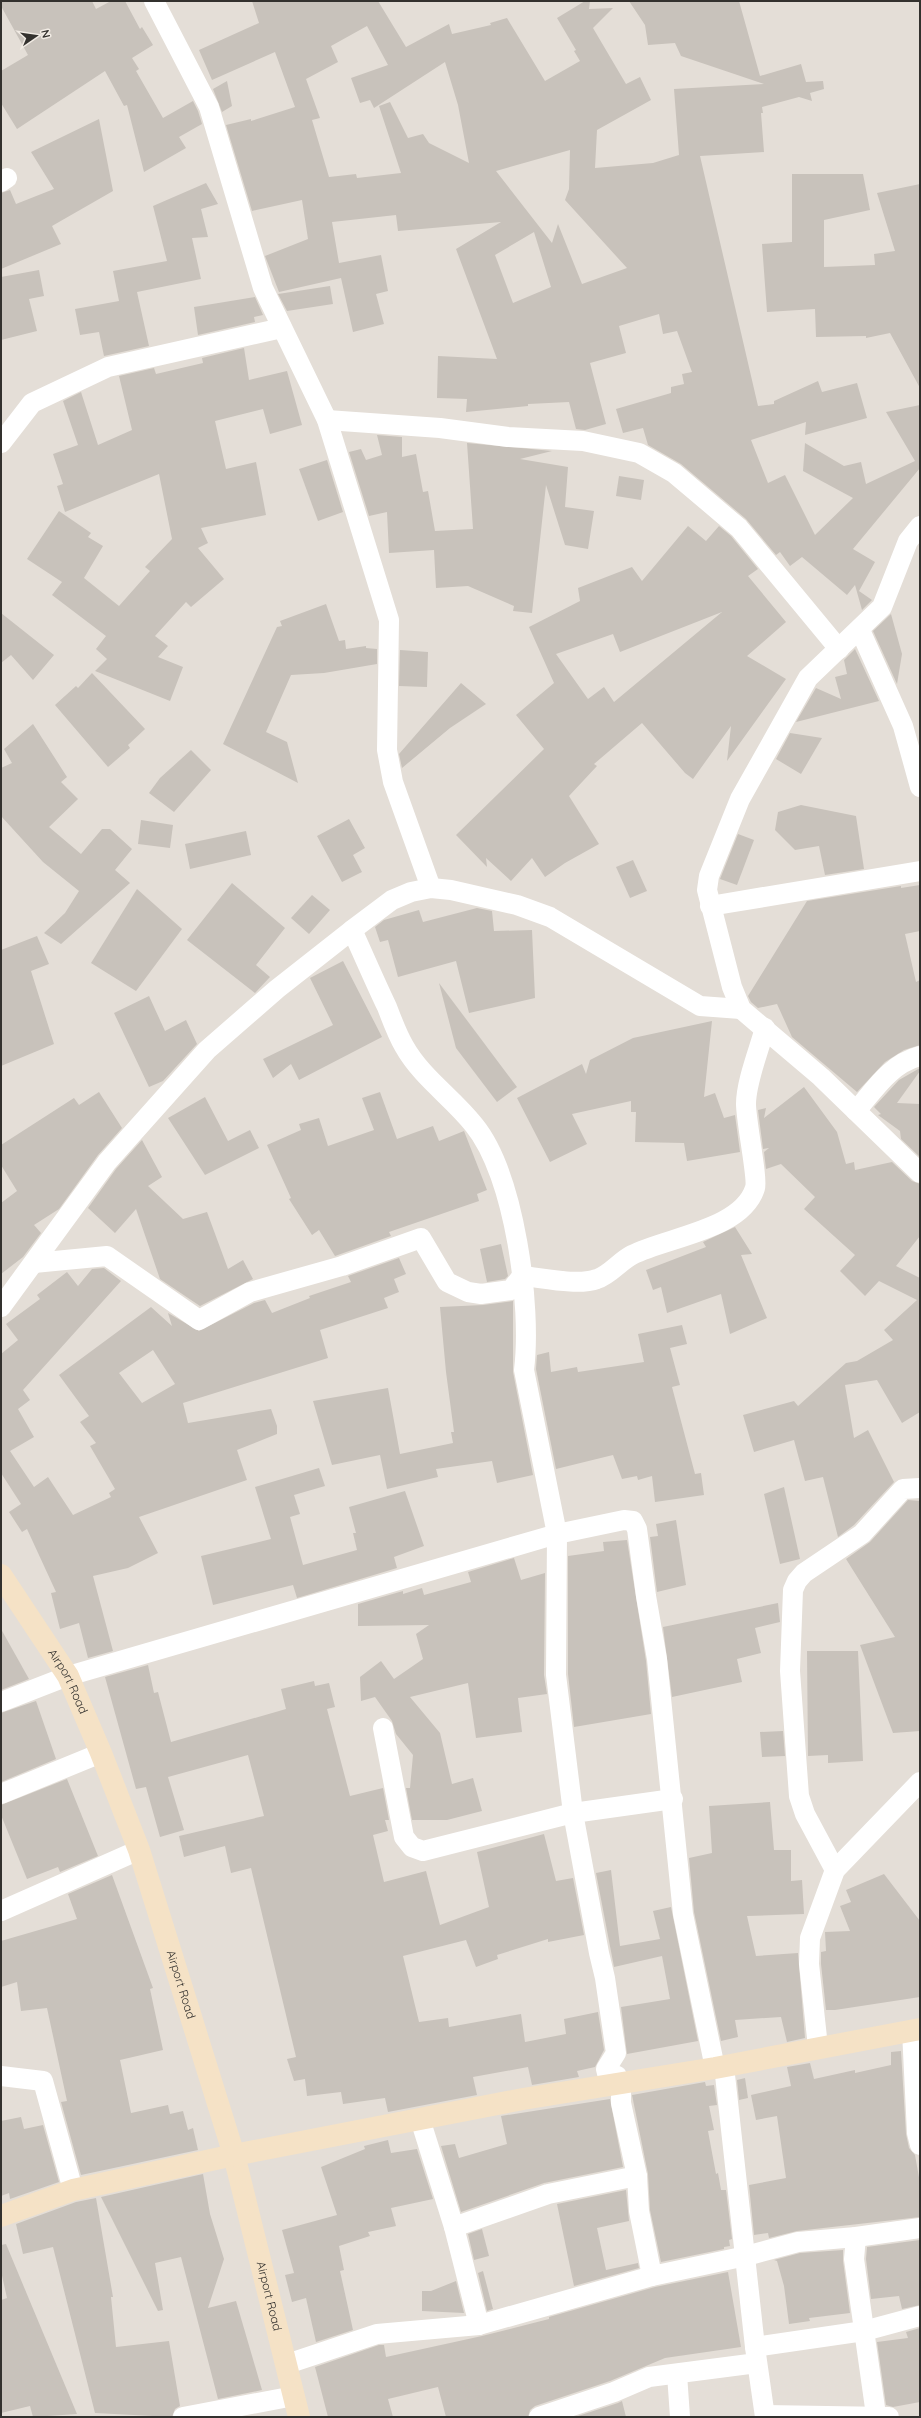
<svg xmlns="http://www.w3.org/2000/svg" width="921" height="2418" viewBox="0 0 921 2418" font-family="Quicksand,sans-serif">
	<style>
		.building { fill: #c8c2bb; fill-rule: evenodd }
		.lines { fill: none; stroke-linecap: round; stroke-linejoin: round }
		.street { stroke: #fff; stroke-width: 20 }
		.secondary { stroke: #f5e2c6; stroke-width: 22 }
		.labels { text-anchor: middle; stroke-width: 3; stroke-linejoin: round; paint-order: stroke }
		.street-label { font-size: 12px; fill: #33312e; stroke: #f1ebe4 }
	</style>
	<rect width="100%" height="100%" fill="#e4ded7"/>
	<g class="building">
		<path d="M1 1H92L96 9 111 1H125L140 29 142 27 153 45 132 58 139 69 136 71 163 118 193 101 198 111 202 124 179 137 186 148 144 172 127 105 124 106 105 71 17 129 1 103V71L28 55 1 6Z"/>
		<path d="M252 1H378L406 47 449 24 452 34 491 25 490 23 507 18 545 81 580 61 574 51 576 50 557 18 585 1H590L589 9 613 8 593 28 626 84 640 77 651 100 597 130 595 168 653 163 679 155 674 89 764 84 681 56 675 43 648 45 645 25 629 1H739L760 76 801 64 806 82 823 81 824 89 810 93 812 101 799 97 762 107 763 113H761L764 152 700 156 758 406 774 404V401L818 381 822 392 857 383 867 418 805 435 806 422 751 440 768 483 785 475 815 535 853 498 803 471 805 443 844 466 861 462 866 484 915 461 886 412 920 405V468L853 549 875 562 859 591 872 600 862 610 855 585 847 595 802 557 790 566 780 552 776 555 746 519 681 464 648 445 643 428 623 433 616 409 671 393V387L684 384 682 374 692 372 677 331 663 334 659 314 619 326 626 353 590 363 606 424 585 430 576 429 569 402 528 404V406L466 412 467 399 437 398 438 356 497 359 456 249 501 222 398 231 396 215 332 222 339 263 381 255 388 291 376 294 384 324 353 332 341 278 279 292 265 256 308 239 302 200 252 211 226 125 251 119V121L295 107 275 52 212 80 199 50 259 23ZM367 26 388 65 351 78 360 103 370 100 374 108 445 62 458 105 469 163 429 143 423 134 408 138 390 102 379 106 401 173 357 178 356 174 329 177 312 120 320 118 306 79 338 62 331 46ZM570 150 569 189 565 200 627 268 582 284 558 224 552 243 496 171ZM534 232 551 287 513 303 495 255Z"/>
		<path d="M227 81 232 106 222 112 213 89Z"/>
		<path d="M99 119 113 191 52 226 61 244 1 269V193L10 190 16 204 54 189 31 152Z"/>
		<path d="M792 174H863L870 210 824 220V267L875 265 874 254 895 251 877 193 920 184V388L890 333 866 338V336L816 337 815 309 767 312 762 244 792 242Z"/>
		<path d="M206 183 218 204 201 209 208 237 192 238 201 279 137 292 149 346 104 356 99 332 80 335 75 309 119 301 113 271 167 261 153 206Z"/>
		<path d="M39 270 44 296 29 299 37 331 1 340V277Z"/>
		<path d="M330 286 333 304 287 311 278 294Z"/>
		<path d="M255 297 263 315 254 317 255 322 198 335 194 307Z"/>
		<path d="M244 348 249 380 287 371 302 425 270 434 263 409 215 421 226 469 256 462 266 515 201 528 208 543 198 548 224 579 191 607 186 602 155 636 168 646 158 657 183 667 170 701 95 671 107 659 96 649 106 636 52 595 62 582 27 559 59 511 91 533 88 537 103 546 84 578 119 606 150 571 145 567 172 539 159 474 65 512 57 486 63 484 53 454 78 445 63 401 81 392 98 445 132 430 119 376 154 368 156 374 203 363 202 358Z"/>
		<path d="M377 435 402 437V457L416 454 423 492 428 491 435 531 473 529 467 443 552 451 520 459 568 467 565 507 594 511 588 549 565 545 546 485 532 613 513 611 514 606 468 586 436 588 434 550 389 553 387 512 369 516 349 452 361 449 366 460 382 455Z"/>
		<path d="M327 460 343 512 318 521 299 469Z"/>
		<path d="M619 476 644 480 641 500 616 496Z"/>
		<path d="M688 526 706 541 719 526 731 536 758 569 748 576 786 622 747 656 786 679 727 761 731 726 693 779 685 773 642 723 594 764 597 766 569 796 599 844 565 863 545 877 532 858 511 881 486 858 487 867 456 835 544 749 516 715 554 683 529 627 580 601 578 588 632 567 642 581ZM722 612 614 702 604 687 588 699 556 654 613 634 620 652Z"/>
		<path d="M326 604 339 641 345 640 346 649 366 646V648L377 649V664L324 673 291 675 266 732 287 742 298 783 223 744 277 627 282 626 280 621Z"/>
		<path d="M1 613 54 655 33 680 11 655 1 663Z"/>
		<path d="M891 614 902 654 897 684 873 631Z"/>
		<path d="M855 649 879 701 796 722 816 688 841 699 835 677 847 674 844 660Z"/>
		<path d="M400 650 428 652 427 687 399 686Z"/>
		<path d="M92 673 145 729 128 745 130 748 108 767 55 705 76 686 78 688Z"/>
		<path d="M461 683 486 704 450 728 402 768 399 754Z"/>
		<path d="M33 724 67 777 61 782 78 799 49 827 81 854 102 829H110L132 849 115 870 130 883 61 944 44 933 65 913 79 891 43 862 1 816V768L12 763 4 749Z"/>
		<path d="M790 733 822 738 801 774 776 759Z"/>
		<path d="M191 750 211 770 174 812 149 793 160 778Z"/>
		<path d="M801 805 856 816 864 869 825 875 819 846 795 850 775 830 778 812Z"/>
		<path d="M349 819 365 848 353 855 362 872 342 882 317 836Z"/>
		<path d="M141 820 173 825 170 848 138 844Z"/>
		<path d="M246 831 251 855 190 869 185 844Z"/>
		<path d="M738 834 754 840 737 885 720 879Z"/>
		<path d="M633 860 647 891 630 898 616 867Z"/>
		<path d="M232 883 285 928 256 965 270 977 255 993 187 940Z"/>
		<path d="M920 885V931L905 934 916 982 920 980V1045L904 1050 885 1062 857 1092 792 1037 777 1004 758 1008 751 1002 748 996 807 901 901 886V888Z"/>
		<path d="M137 889 182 929 136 991 91 963Z"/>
		<path d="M312 895 330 910 309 934 291 918Z"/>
		<path d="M477 908 492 911 494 931 532 930 535 998 469 1013 456 961 398 977 388 940 380 942 375 927 384 920 419 910 423 922Z"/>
		<path d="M37 936 49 964 31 971 54 1044 1 1066V950Z"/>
		<path d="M343 961 382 1037 299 1080 291 1064 273 1078 263 1059 333 1025 310 978Z"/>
		<path d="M439 983 517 1087 497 1102 456 1048Z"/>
		<path d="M149 996 165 1031 186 1020 197 1044 163 1081 149 1087 114 1013Z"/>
		<path d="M712 1021 704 1097 715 1093 724 1118 735 1115 740 1152 687 1161 684 1143 635 1142 636 1112H631V1101L572 1114 587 1144 550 1162 517 1098 582 1064 586 1074 590 1060 633 1038Z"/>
		<path d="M920 1068V1071L897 1103 920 1104V1157L901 1139 900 1131 878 1115 881 1114 874 1107 899 1080Z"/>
		<path d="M804 1087 837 1132 846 1164 854 1162 855 1170 892 1162 912 1181 920 1184V1236L896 1266 920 1278V1412L902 1423 877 1380 845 1385 854 1438 868 1430 894 1482 854 1525 838 1537 823 1477 805 1481 794 1440 754 1452 743 1415 794 1401 798 1406 846 1363 857 1361 893 1340 884 1330 917 1300 879 1281 865 1296 840 1271 855 1255 804 1209 815 1197 781 1164 766 1169 764 1152 769 1148 763 1149 758 1110 766 1108 764 1118Z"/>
		<path d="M99 1092 122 1128 98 1155 59 1209 34 1225 41 1233 23 1257 1 1274V1203L17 1191 1 1165V1145L74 1098 79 1105Z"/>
		<path d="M380 1092 397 1139 433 1126 439 1141 464 1131 487 1190 477 1194 479 1201 389 1232 391 1236 335 1256 319 1230 312 1235 289 1199 291 1198 267 1145 301 1130 299 1124 319 1118 328 1146 374 1130 362 1098Z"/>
		<path d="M205 1097 228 1141 250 1130 259 1148 205 1175 168 1118Z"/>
		<path d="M142 1140 162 1177 148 1186 183 1219 207 1212 228 1269 243 1260 253 1279 200 1306 160 1279 136 1209 115 1233 88 1208 116 1169Z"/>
		<path d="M735 1227 752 1254 741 1255 767 1318 730 1334 721 1294 667 1313 661 1287 653 1290 646 1270 706 1247 703 1242Z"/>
		<path d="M501 1244 508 1276 505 1279 487 1282 480 1249Z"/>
		<path d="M399 1258 406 1274 394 1279 399 1292 384 1298 388 1308 320 1330 328 1358 183 1403 188 1423 271 1409 277 1426V1434L237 1450 247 1480 139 1517 158 1553 128 1568 93 1576 113 1651 88 1658 79 1623 60 1629 51 1593 56 1592 27 1529 22 1532 9 1512 21 1504 1 1473V1354L18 1340 6 1324 40 1299 37 1295 67 1272 78 1286 92 1269 104 1268 121 1281 23 1390 30 1400 18 1409 34 1437 10 1451 34 1487 48 1477 73 1515 111 1497 109 1493 115 1489 90 1446 96 1443 80 1422 89 1416 59 1375 151 1307 172 1326 168 1313 199 1331 254 1303 265 1300 272 1313 310 1298 309 1296 351 1282 348 1276ZM153 1350 175 1384 142 1403 119 1373Z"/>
		<path d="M513 1301V1372L533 1475 497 1483 492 1461 436 1469 438 1477 387 1489 380 1455 332 1465 313 1401 388 1388 400 1454 453 1443 451 1432H454L446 1372 440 1307 483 1305Z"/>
		<path d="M682 1325 687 1344 670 1348 680 1385 672 1387 695 1474 701 1473 704 1495 655 1502 652 1476 638 1480 637 1476 622 1479 613 1455 556 1469 536 1369 537 1355 549 1352 551 1372 577 1367 578 1372 644 1362 638 1334Z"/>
		<path d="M319 1468 325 1486 294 1495 300 1514 290 1517 303 1565 357 1550 353 1533H356L349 1507 405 1491 424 1546 394 1557 397 1568 297 1598 293 1585 213 1605 201 1556 271 1539 255 1487Z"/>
		<path d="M784 1487 800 1559 780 1564 764 1494Z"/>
		<path d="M908 1500 920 1501V1731L893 1733 860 1645 895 1637 846 1559 870 1542Z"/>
		<path d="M676 1520 686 1585 657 1592 650 1537 658 1536 656 1524Z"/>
		<path d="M627 1540 646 1661 651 1714 574 1727 568 1674V1556L604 1551 603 1542Z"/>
		<path d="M514 1558 521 1580 545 1573 544 1675 547 1694 518 1698 522 1732 476 1738 468 1683 410 1697 440 1733 452 1784 473 1778 482 1811 447 1820H412L406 1788H410L413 1755 396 1734 392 1721 375 1697 361 1701 360 1677 381 1661 394 1679 423 1659 416 1634 429 1625 358 1626V1604L403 1591V1594L422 1588 424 1595 471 1582 468 1572Z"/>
		<path d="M778 1603 780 1622 755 1628 761 1653 737 1659 742 1682 672 1697 663 1627Z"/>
		<path d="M1 1629 29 1679 1 1690Z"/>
		<path d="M807 1651H858L863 1761 828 1763V1755L808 1756Z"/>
		<path d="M148 1665 154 1693 158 1692 171 1742 286 1709 281 1689 314 1681 315 1686 329 1683 335 1707 327 1709 350 1796 383 1788 389 1820H385L388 1831 373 1835 384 1882 426 1871 440 1925 489 1907 477 1852 544 1834 556 1881 573 1878 584 1935 548 1942V1939L497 1955 498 1959 476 1967 466 1940 403 1956 419 2022 448 2018 449 2027 521 2014 525 2042 566 2034 564 2019 598 2012 604 2050 595 2067 577 2071 579 2077 532 2085 528 2067 473 2077 477 2095 388 2112 385 2098 343 2104 341 2092 307 2096 305 2079 294 2081 287 2059 296 2057 251 1868 231 1873 225 1846 184 1857 179 1836 264 1816 248 1755 168 1777 184 1830 160 1837 146 1787 136 1789 105 1677Z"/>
		<path d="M36 1701 56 1759 1 1782V1713Z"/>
		<path d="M783 1731 785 1756 762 1757 760 1732Z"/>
		<path d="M67 1779 98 1856 60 1872 58 1867 27 1879 1 1815V1805Z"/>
		<path d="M770 1802 774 1850H791V1881L802 1880 804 1914 747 1916 756 1956 798 1953 805 2038 787 2042 781 2017 735 2020 738 2037 721 2041 694 1912 689 1858 712 1853 709 1806Z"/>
		<path d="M611 1870 620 1946 660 1939 653 1911 671 1907 698 2041 627 2054 621 2007 670 1999 662 1956 614 1967 596 1873Z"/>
		<path d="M884 1874 920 1921V1997L835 2010H826L821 1964V1952L826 1951 825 1932 850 1931 840 1906 851 1902 846 1890Z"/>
		<path d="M112 1875 153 1988 150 1989 163 2050 120 2060 131 2113 168 2105 170 2114 183 2111 188 2130 193 2128 198 2150 81 2175 61 2102 67 2101 47 2008 21 2011 17 1982 1 1987V1941L77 1919 68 1894Z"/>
		<path d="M901 2051 906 2134 909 2148 915 2155 920 2183V2217L797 2231 769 2238 768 2233 754 2235 749 2185 786 2178 777 2116 756 2120 751 2095 791 2086 787 2067 810 2063 814 2079 855 2070V2073L891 2065V2052Z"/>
		<path d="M745 2078 748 2098 739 2100 737 2080Z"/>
		<path d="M705 2082 706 2086 714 2085 717 2105 709 2106 714 2130 708 2131 716 2174 718 2173 721 2190H726L732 2239 729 2240 730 2246 724 2247V2249L661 2262 650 2210 648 2174 632 2095Z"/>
		<path d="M610 2099 623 2167 544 2183 461 2212 441 2146 455 2144 459 2158 507 2144 501 2116Z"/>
		<path d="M21 2117 24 2129 43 2125 59 2182 10 2199 9 2193 1 2196V2121Z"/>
		<path d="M388 2140 391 2153 417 2149 433 2199 391 2208 396 2226 368 2232 370 2236 339 2246 344 2270 340 2271 353 2330 316 2342 306 2298 292 2302 285 2275 294 2273 282 2230 337 2215 321 2167 365 2149 364 2146Z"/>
		<path d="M203 2174 210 2214 224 2259 208 2308 236 2301 262 2390 218 2399 181 2257 155 2263 163 2310 158 2311 101 2197Z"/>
		<path d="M626 2190 629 2221 597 2228 606 2270 638 2263 639 2268 574 2286 557 2204Z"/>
		<path d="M96 2198 113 2297H111L116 2347 169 2341 180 2406 175 2409 172 2417 95 2413 53 2247 23 2254 16 2224 76 2202Z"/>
		<path d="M482 2229 489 2256 474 2260 468 2234Z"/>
		<path d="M920 2240V2305L902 2309 899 2296 871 2299 866 2259 867 2247Z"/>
		<path d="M6 2244 77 2414 33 2417 30 2406 1 2413V2300L7 2298 1 2271V2245Z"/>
		<path d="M843 2250V2261L850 2313 809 2318 810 2321 789 2324 784 2286 777 2261 774 2260 800 2253Z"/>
		<path d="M483 2271 493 2309 487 2311 478 2273Z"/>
		<path d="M728 2272 741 2347 665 2358 610 2381 535 2406 530 2410 528 2417H446L438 2387 388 2399 393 2417H328L315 2367 379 2345H384L386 2357 482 2336 549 2319V2317L655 2287Z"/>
		<path d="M456 2281 464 2313 422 2311V2291H431Z"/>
		<path d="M920 2328V2402L893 2407 886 2405 877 2342 908 2338 906 2332Z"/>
		<path d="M622 2401 626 2417H575L618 2403Z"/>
	</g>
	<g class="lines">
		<g class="street">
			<path d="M154 1 209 107 263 288 327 420 389 620 387 750 393 782 431 888"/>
			<path d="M1 182 7 178"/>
			<path d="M327 420 440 428 508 437 583 441 639 453 674 473 739 528 839 649"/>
			<path d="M1 443 32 403 108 367 282 328"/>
			<path d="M920 526 908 541 882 607 808 678 740 799 709 876 707 890 732 987 741 1009 821 1077 920 1173"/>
			<path d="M860 630 903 726 920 787"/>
			<path d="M710 906 920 871"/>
			<path d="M352 930C364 956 375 982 387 1007 392 1020 397 1034 404 1046 422 1078 452 1097 474 1125 515 1175 532 1307 524 1370L557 1534 556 1675 573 1813 599 1953 605 1978 616 2053 606 2069 608 2077 617 2076 621 2084V2103L637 2176 639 2211 652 2276"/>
			<path d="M856 1111C875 1089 890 1064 920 1056"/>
			<path d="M34 1263 107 1256 199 1320 250 1292 342 1266 421 1238 447 1282 468 1292 481 1294 511 1290 522 1276"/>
			<path d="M522 1276C543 1278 578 1286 597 1279 610 1275 620 1261 632 1255 667 1237 742 1230 755 1188 758 1179 746 1121 746 1104 746 1082 759 1050 765 1028"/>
			<path d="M1 1307 107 1162 207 1050 277 989 352 930 392 900 411 892 431 888 451 890 517 905 550 917 700 1006 741 1009"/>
			<path d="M1 1702 68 1676 557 1534 624 1520 633 1521 637 1529 646 1596 657 1659 683 1914 715 2068"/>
			<path d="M383 1728 404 1837 412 1847 423 1851 573 1813 673 1799"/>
			<path d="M1 1794 101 1753"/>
			<path d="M835 1870 805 1814 799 1796 790 1671 793 1590 797 1581 804 1573 862 1534 903 1489 920 1488"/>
			<path d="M1 1911 139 1850"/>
			<path d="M912 2031 917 2133 920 2145"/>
			<path d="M818 2047 809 1964 810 1938 835 1870 920 1782"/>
			<path d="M724 2066 755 2347 765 2417"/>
			<path d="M1 2076 43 2081 73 2190"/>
			<path d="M420 2119 454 2227 479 2325"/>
			<path d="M454 2227 548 2194 637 2176"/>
			<path d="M856 2237 854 2259 876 2415"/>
			<path d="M755 2347 864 2331 920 2316"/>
			<path d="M287 2364 377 2334 479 2325 652 2276 746 2256 798 2242 856 2237 920 2228"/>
			<path d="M677 2374 680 2417"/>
			<path d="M765 2415 889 2417"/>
			<path d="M183 2417 294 2396"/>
			<path d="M539 2417 614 2392 649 2377 757 2363"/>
		</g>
		<g class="secondary">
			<path id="s1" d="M1 1575 68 1676 101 1753 139 1850 234 2155 299 2417"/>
			<path d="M1 2216 73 2190 234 2155 523 2099 715 2068 920 2029"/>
		</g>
	</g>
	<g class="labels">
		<g class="street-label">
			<text dy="4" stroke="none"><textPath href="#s1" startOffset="126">Airport Road</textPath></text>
			<text dy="4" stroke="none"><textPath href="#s1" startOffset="450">Airport Road</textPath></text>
			<text dy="4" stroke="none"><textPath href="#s1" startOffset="774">Airport Road</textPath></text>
		</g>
	</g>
	<rect width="921" height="2418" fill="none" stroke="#33312e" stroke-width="4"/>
	<g transform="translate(36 36) rotate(77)" stroke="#f1ebe4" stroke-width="3" paint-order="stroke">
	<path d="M0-3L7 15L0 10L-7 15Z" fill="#33312e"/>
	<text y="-6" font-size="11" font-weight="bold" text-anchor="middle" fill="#33312e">N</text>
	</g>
</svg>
